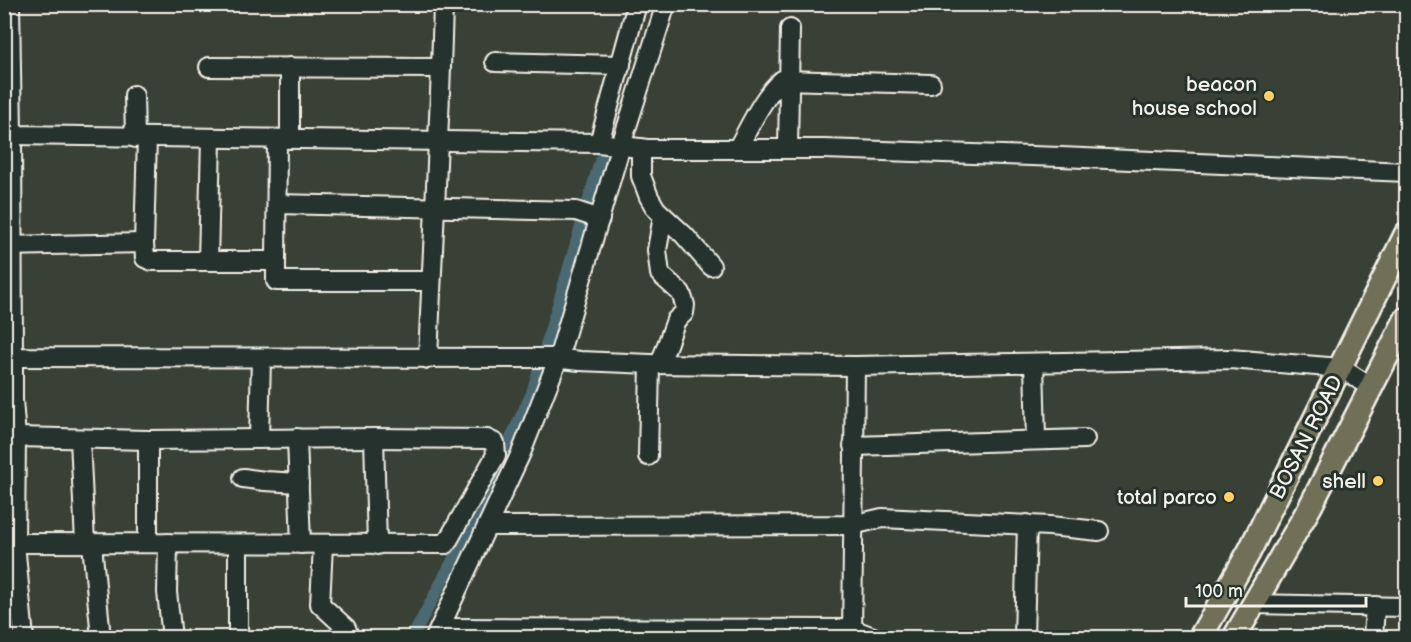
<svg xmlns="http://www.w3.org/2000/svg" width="1411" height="642" viewBox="0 0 1411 642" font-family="'Balsamiq Sans',sans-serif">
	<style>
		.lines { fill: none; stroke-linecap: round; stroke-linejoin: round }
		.canal { stroke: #4c6972; stroke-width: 12 }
		.minor-casing { stroke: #f4f1e8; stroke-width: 22 }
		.major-casing { stroke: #f4f1e8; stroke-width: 27 }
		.minor { stroke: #26332d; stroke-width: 18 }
		.major { stroke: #706f59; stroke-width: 22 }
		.poi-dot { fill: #ffd166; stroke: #26332d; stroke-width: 2 }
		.labels { text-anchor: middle; stroke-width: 6; stroke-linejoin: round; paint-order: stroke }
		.poi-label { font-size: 21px; fill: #f4f1e8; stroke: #26332d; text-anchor: end }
		.street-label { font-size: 21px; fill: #f4f1e8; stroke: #26332d }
	</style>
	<rect width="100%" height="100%" fill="#394137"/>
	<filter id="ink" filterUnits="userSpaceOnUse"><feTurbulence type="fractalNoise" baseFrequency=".0167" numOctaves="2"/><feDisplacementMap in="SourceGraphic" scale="12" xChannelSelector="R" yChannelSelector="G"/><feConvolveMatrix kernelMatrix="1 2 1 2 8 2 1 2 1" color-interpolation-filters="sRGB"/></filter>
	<g filter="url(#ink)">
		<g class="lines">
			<path class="canal" d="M412 638 463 541 532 393 607 138"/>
			<g class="minor-casing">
				<g id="minor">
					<path d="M10 4 12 135 599 143 647 149H824L1061 157 1406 172"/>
					<path d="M495 62 621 65"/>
					<path d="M209 67 441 68"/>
					<path d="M134 95 135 138"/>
					<path d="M4 135H12L13 357 553 358 580 361 650 364 855 366 1230 359 1341 368 1372 388"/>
					<path d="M290 139V67"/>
					<path d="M599 143 637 4"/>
					<path d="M641 148V176L649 197 656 209 684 235 711 266"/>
					<path d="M737 149C750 127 762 97 782 80L931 84"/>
					<path d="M788 149 790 29"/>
					<path d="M277 204 576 211 600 219"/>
					<path d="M144 243 147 138"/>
					<path d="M4 246 144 243 145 258 152 261H276V281H431"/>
					<path d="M208 261 211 139"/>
					<path d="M276 261 277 139"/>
					<path d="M13 357V400L16 437 15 543 24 638"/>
					<path d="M428 359C433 240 440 123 443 4"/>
					<path d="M1034 363 1036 440"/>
					<path d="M660 364 676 320 684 313 685 305 681 293 660 274 657 250 663 216"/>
					<path d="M297 438 301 544"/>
					<path d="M374 438 377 545"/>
					<path d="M80 439 85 543"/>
					<path d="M259 439 261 358"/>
					<path d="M853 446 1085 439"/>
					<path d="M648 456 650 364"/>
					<path d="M243 478 265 481 299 483"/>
					<path d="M489 526 852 525 882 518 1050 526 1099 531"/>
					<path d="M15 543 446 544 496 455 495 443 487 439 374 438 148 440 16 437"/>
					<path d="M148 543V440"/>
					<path d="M168 543 167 592 172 638"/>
					<path d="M92 544 101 638"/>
					<path d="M238 544V638"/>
					<path d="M323 545 320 604 346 628 350 638"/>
					<path d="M1254 604 1406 607"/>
					<path d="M440 628 852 629 876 638"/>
					<path d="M435 638 521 453 558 359 621 145 666 4"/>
					<path d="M852 638 855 366"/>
					<path d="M1024 638 1027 524"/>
					<path d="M1373 638 1375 606"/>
				</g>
			</g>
			<g class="major-casing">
				<g id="major">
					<path d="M1200 638 1249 552 1406 234"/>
					<path d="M1234 638 1310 507 1406 319"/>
				</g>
			</g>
			<use href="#minor" class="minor"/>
			<use href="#major" class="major"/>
		</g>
	</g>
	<g class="poi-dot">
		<circle cx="1269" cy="96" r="6"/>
		<circle cx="1378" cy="481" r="6"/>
		<circle cx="1229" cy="497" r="6"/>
	</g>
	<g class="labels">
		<g class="poi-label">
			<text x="1257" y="91">beacon<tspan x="1257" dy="24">house school</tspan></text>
			<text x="1366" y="488">shell</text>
			<text x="1217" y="504">total parco</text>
		</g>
		<g class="street-label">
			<text transform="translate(1306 437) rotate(-63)" y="7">BOSAN ROAD</text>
		</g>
	</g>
	<rect width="1411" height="642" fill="none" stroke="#26332d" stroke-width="24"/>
	<rect x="12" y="12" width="1387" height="618" fill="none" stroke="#f4f1e8" stroke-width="2" filter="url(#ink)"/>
	<path d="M1186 597v9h180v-9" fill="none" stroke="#f4f1e8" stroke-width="3"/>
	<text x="1195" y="597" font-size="18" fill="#f4f1e8" stroke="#26332d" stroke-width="4.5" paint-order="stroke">100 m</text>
</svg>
